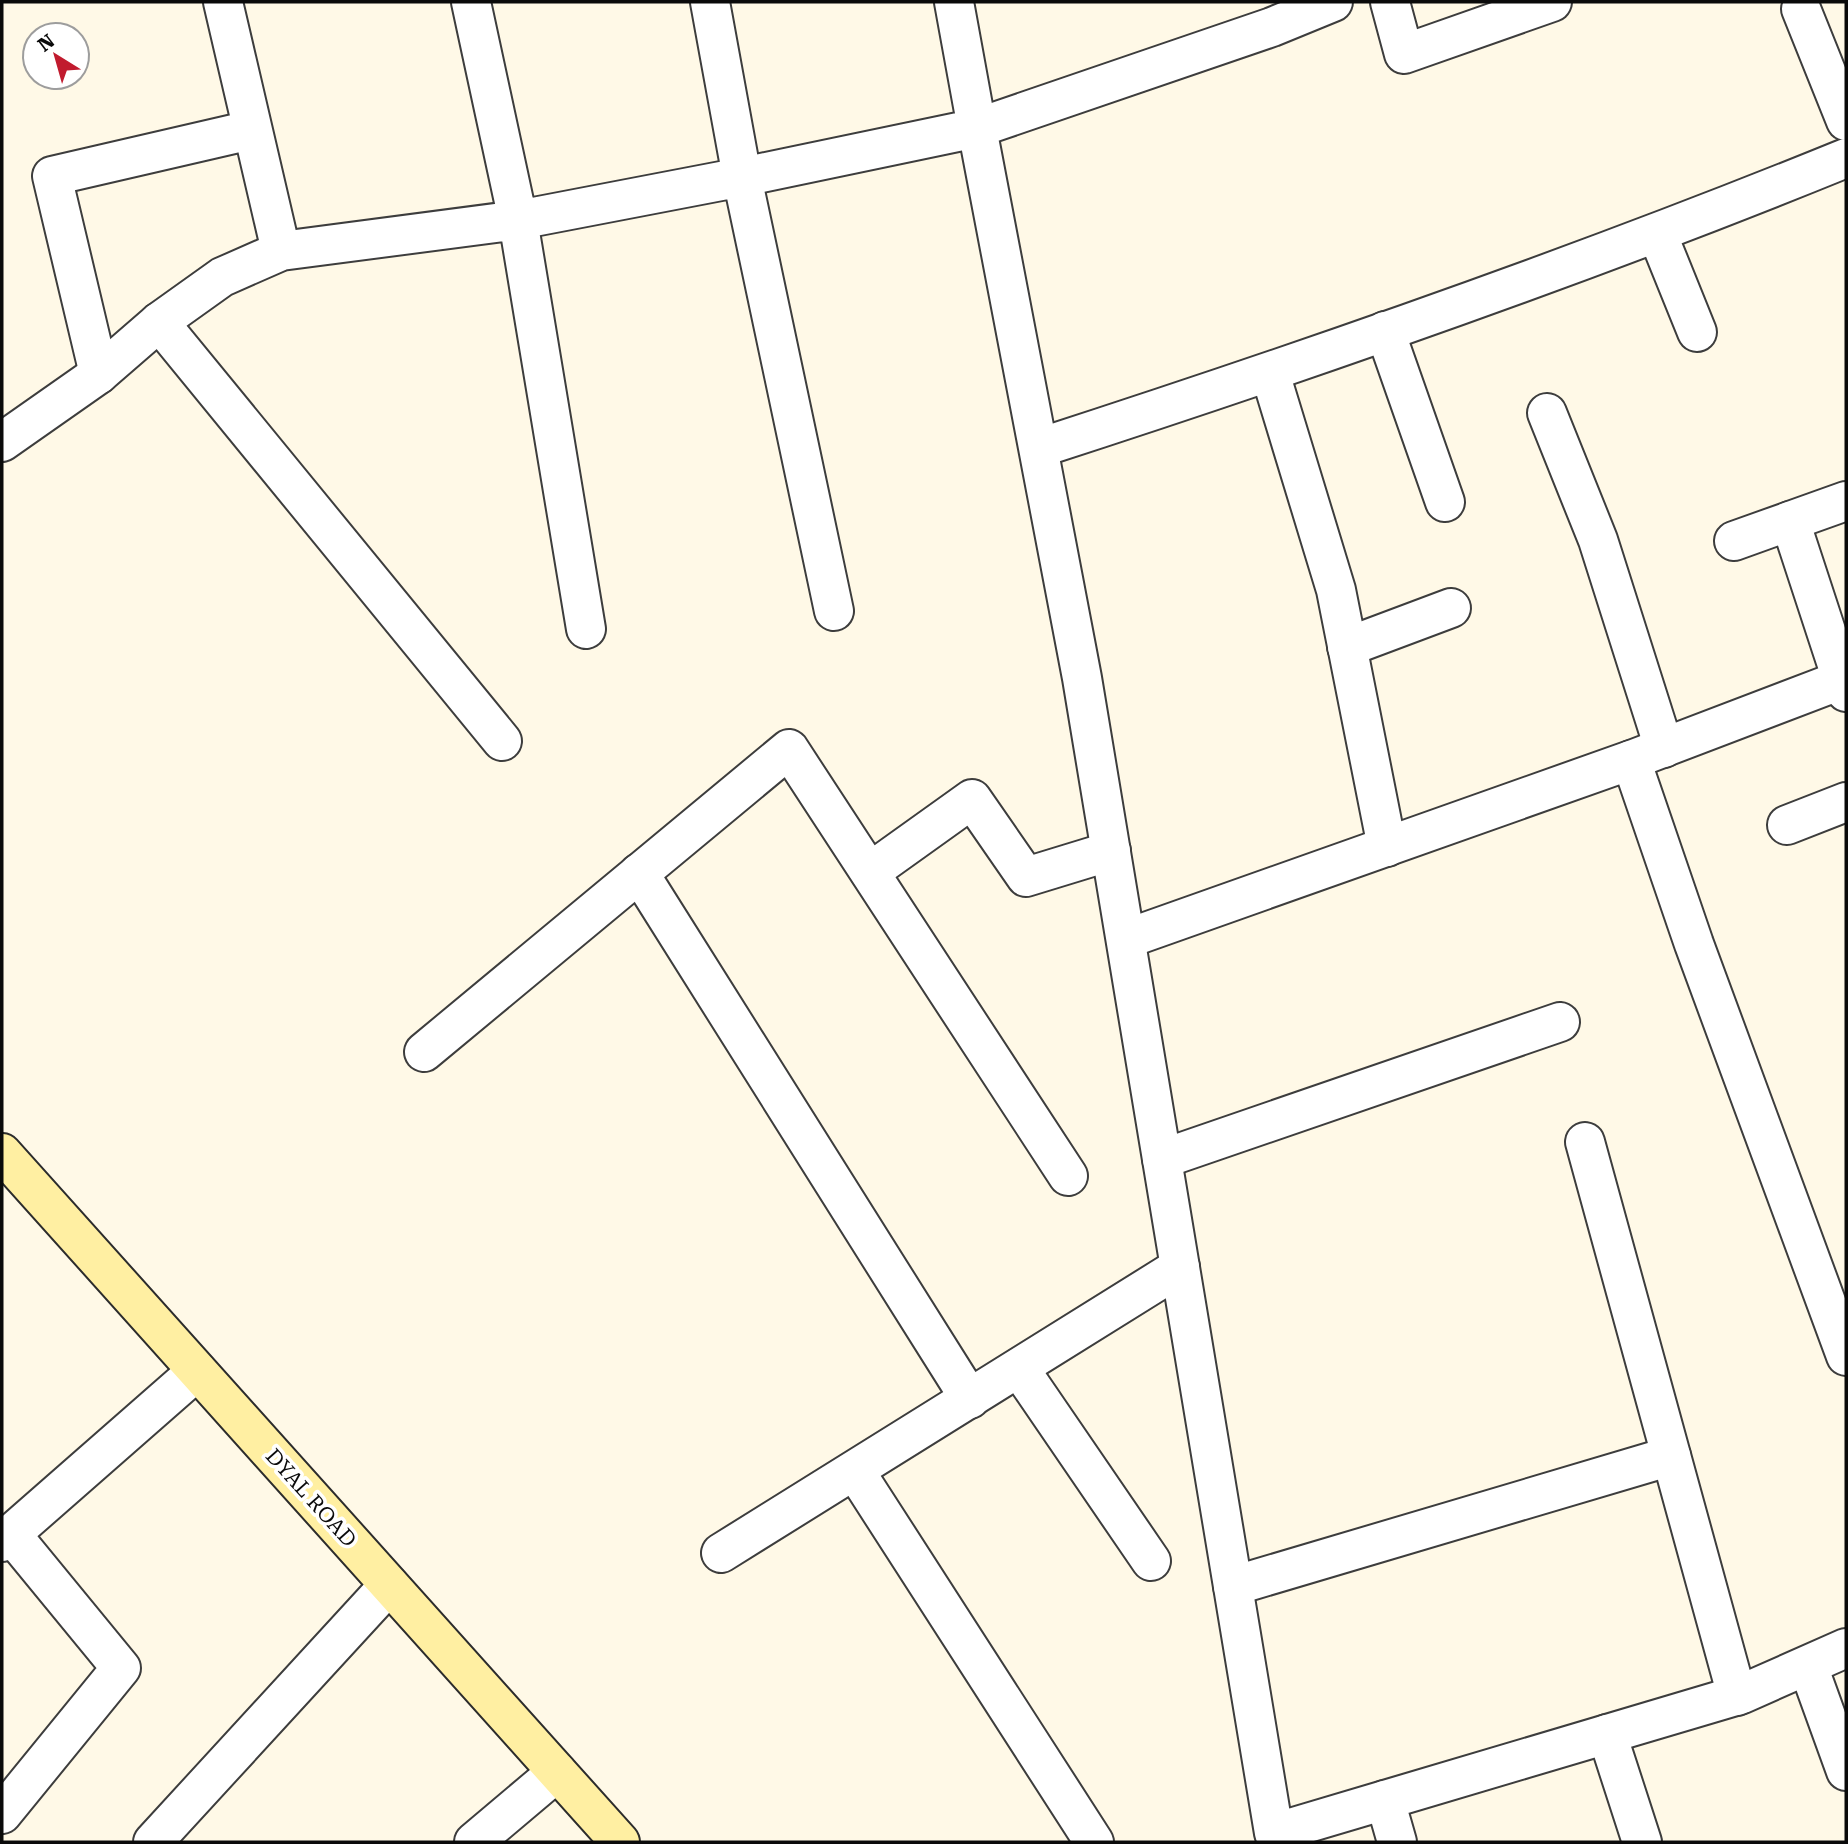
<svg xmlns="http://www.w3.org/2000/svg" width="1848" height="1844" viewBox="0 0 1848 1844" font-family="'Roboto Serif',serif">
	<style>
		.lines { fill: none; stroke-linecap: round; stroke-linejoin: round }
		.street-casing { stroke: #3d3d3d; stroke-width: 42 }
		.secondary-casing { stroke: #2c2c2c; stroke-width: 42 }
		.street { stroke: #fff; stroke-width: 38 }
		.secondary { stroke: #ffefa2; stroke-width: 38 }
		.labels { text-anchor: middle; stroke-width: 7; stroke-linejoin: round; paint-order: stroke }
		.street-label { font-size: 21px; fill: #0a0a0a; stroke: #fff }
	</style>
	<rect width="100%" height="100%" fill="#fff9e7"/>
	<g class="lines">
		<g class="street-casing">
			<g id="street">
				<path d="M223 2 281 251"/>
				<path d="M471 2 518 220 742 177 834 611"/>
				<path d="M710 2 742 177 977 128 954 2"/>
				<path d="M1333 2 1272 27 977 128 1082 678 1274 1833 1385 1800"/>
				<path d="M1390 2 1404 54 1552 2"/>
				<path d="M1801 9 1846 121"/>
				<path d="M1657 233 1697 332"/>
				<path d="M159 322 502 741"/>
				<path d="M1385 331 1445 502"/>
				<path d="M1270 373 1336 590 1387 847"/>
				<path d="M99 374 52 176 251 130"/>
				<path d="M1547 413 1598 540 1664 748"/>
				<path d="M2 442 99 374 159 322 222 277 281 251 518 220 586 629"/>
				<path d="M1039 448C1311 360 1581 266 1846 158"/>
				<path d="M1790 521 1846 692"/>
				<path d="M1734 541 1846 501"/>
				<path d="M1347 647 1451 608"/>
				<path d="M1631 760 1694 944 1846 1356"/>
				<path d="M1787 825 1846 802"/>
				<path d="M870 872 972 799 1026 877 1111 851"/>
				<path d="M639 873 970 1399"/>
				<path d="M1126 939 1631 760 1841 680"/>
				<path d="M424 1052 789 749 1068 1176"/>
				<path d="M1585 1142 1737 1696"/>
				<path d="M1162 1159 1560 1022"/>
				<path d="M1019 1368 1151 1561"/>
				<path d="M855 1471 1094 1842"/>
				<path d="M2 1542 197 1371"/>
				<path d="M721 1553 1180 1267"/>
				<path d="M1233 1586 1671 1456"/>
				<path d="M1808 1666 1846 1771"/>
				<path d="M1607 1734 1642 1842"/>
				<path d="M2 1814 121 1668 11 1534"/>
				<path d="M153 1842 389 1585"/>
				<path d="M474 1842 557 1772"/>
				<path d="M1397 1842 1385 1800 1742 1694 1846 1648"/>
			</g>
		</g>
		<g class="secondary-casing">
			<path id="secondary" d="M2 1153 620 1842"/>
		</g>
		<use href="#street" class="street"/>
		<use href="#secondary" class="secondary"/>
	</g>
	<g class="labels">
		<g class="street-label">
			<text transform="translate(311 1498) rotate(48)" y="7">DYAL ROAD</text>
		</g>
	</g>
	<rect width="1848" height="1844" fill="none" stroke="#0a0a0a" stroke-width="7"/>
	<g transform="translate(56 56) rotate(323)"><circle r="33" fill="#ffffff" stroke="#9d9d9d" stroke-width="2"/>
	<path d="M0-5L12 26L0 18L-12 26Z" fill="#c11b2e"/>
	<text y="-10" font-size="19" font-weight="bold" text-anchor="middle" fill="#0a0a0a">N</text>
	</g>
</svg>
